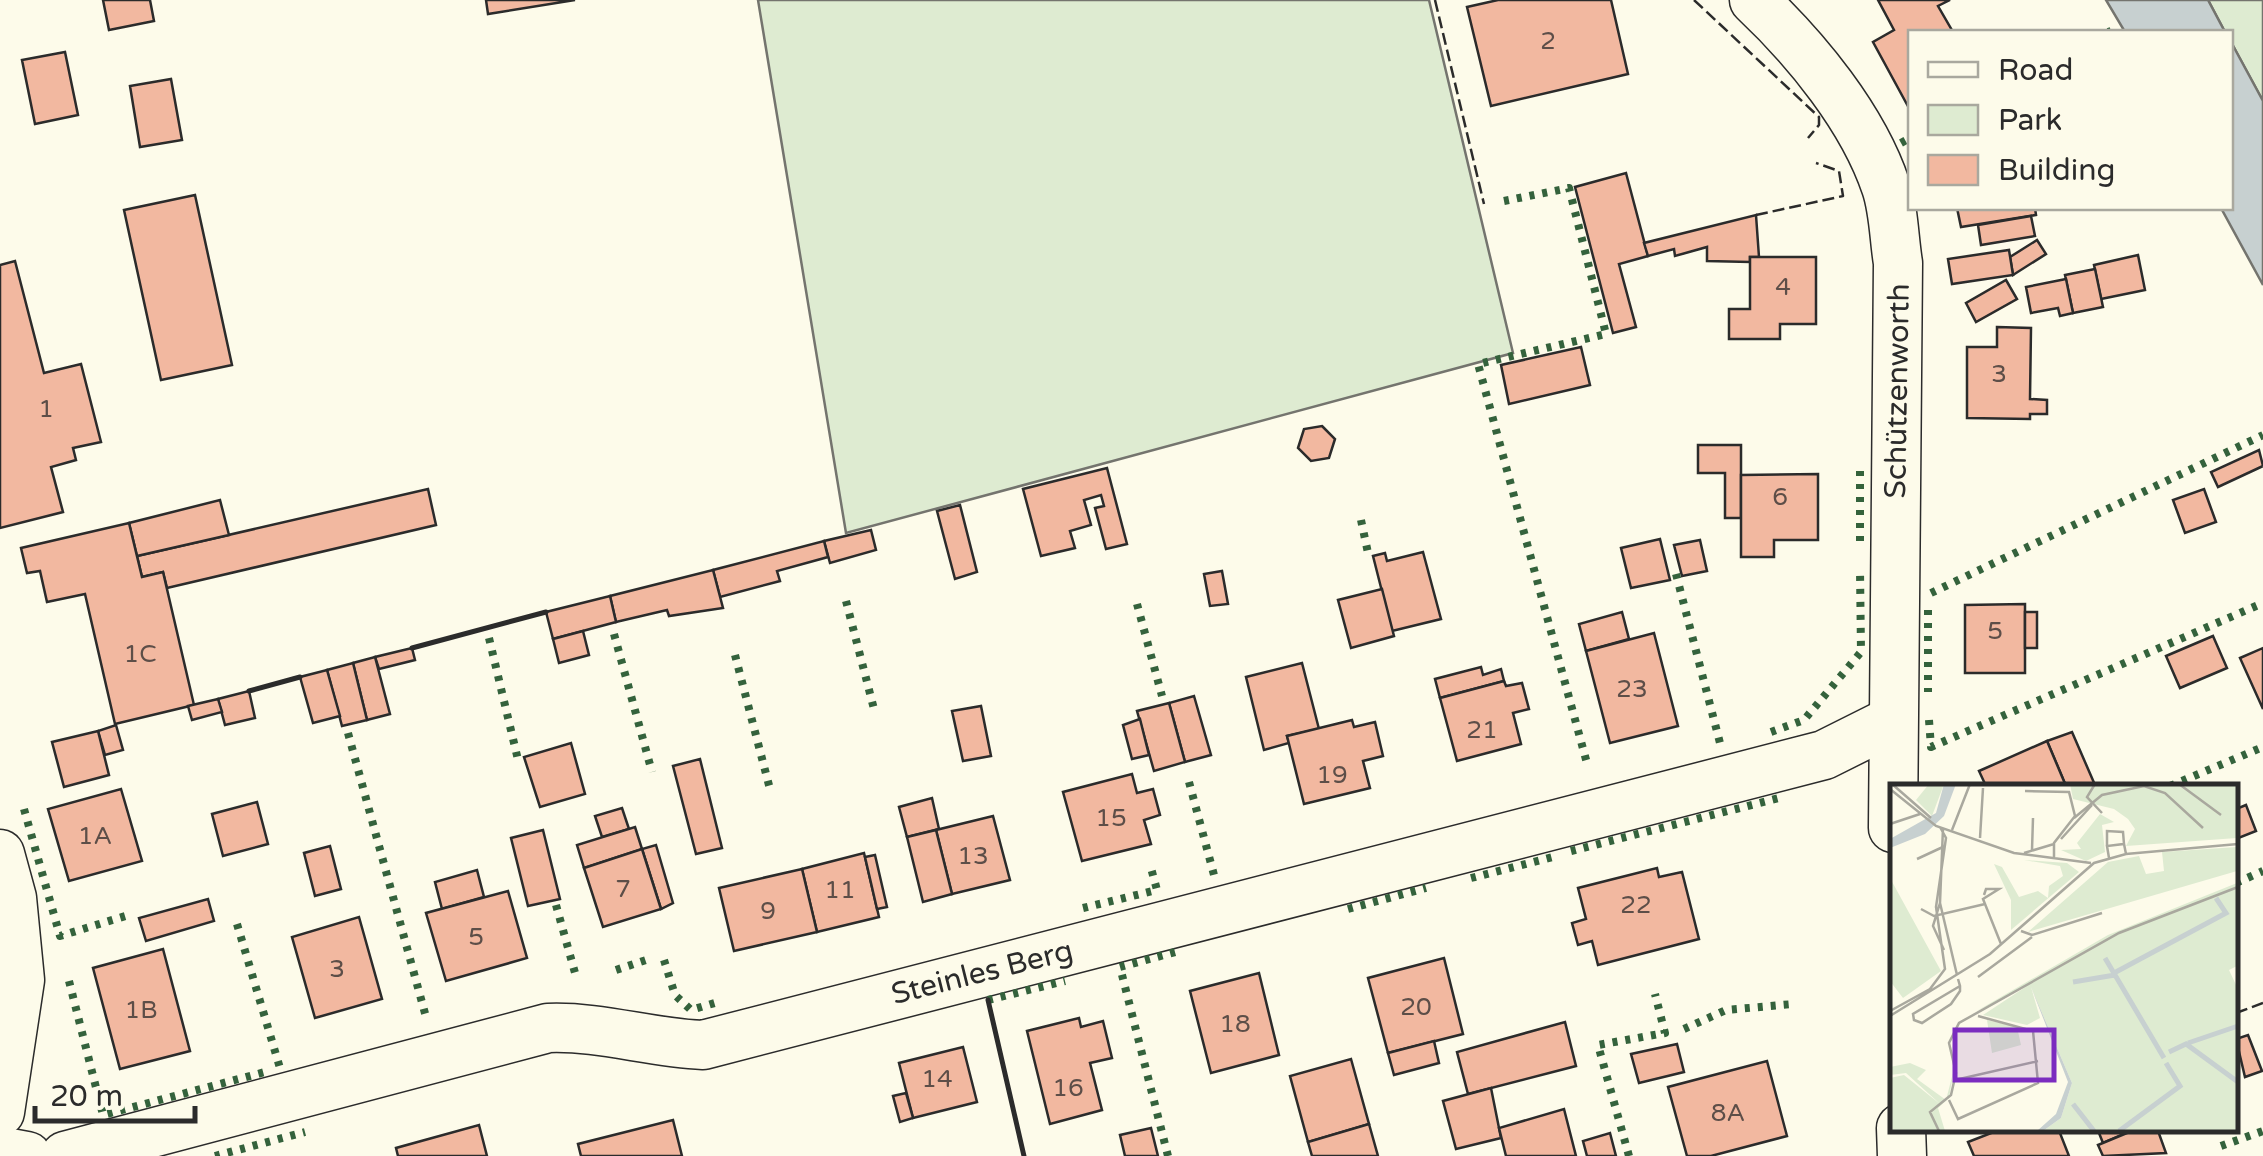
<svg xmlns="http://www.w3.org/2000/svg" width="2263" height="1156" viewBox="0 0 2263 1156" font-family="'Varela Round',sans-serif">
	<style>
		.green { fill: #deebd1; stroke: #74746e; stroke-width: 2.5 }
		.water { fill: #c7d0d0; stroke: #74746e; stroke-width: 2.5 }
		.building { fill: #f2b8a0; stroke: #2b2b2b; stroke-width: 2.5 }
		.lines { fill: none; stroke-linecap: round; stroke-linejoin: round }
		.street-casing { stroke: #2b2b2b; stroke-width: 51 }
		.street { stroke: #fdfbea; stroke-width: 48 }
		.hedge { stroke: #34623c; stroke-width: 8; stroke-dasharray: 5 8; stroke-linecap: butt }
		.fence { stroke: #2b2b2b; stroke-width: 2.5; stroke-dasharray: 12 5; stroke-linecap: butt }
		.wall { stroke: #2b2b2b; stroke-width: 5 }
		.labels { text-anchor: middle; stroke-width: 8; stroke-linejoin: round; paint-order: stroke }
		.number-label { font-size: 25px; fill: #5d4e48 }
		.street-label { font-size: 30px; fill: #2b2b2b; stroke: #fdfbea }
		.inset-river { fill: none; stroke: #c7d0d0; stroke-width: 5 }
		.inset-road { fill: none; stroke: #a9a89e; stroke-width: 2.5 }
		.view { fill: #7b2cbf; fill-opacity: 0.15; stroke: #7b2cbf; stroke-width: 5 }
		.inset-edge { fill: none; stroke: #2b2b2b; stroke-width: 5 }
	</style>
	<rect width="100%" height="100%" fill="#fdfbea"/>
	<g class="green">
		<path d="M758 0H1429L1513 353 846 533Z"/>
		<path d="M2208 0H2263V101L2231 42 2230 32H2225Z"/>
	</g>
	<g class="water">
		<path d="M2106 0H2208L2225 32H2125Z"/>
		<path d="M2231 42 2263 101V285L2221 208H2230Z"/>
	</g>
	<g class="building">
		<path d="M103 0H150L154 21 109 30Z"/>
		<path d="M486 0H575L488 14Z"/>
		<path d="M1498 0H1611L1628 74 1491 106 1467 7Z"/>
		<path d="M1878 0H1950L1938 6 1953 32H1910V110L1873 42 1894 30Z"/>
		<path d="M65 52 78 115 35 124 22 60Z"/>
		<path d="M171 79 182 140 140 147 130 86Z"/>
		<path d="M1626 173 1648 256 1619 264 1636 327 1613 333 1575 187Z"/>
		<path d="M195 195 232 365 161 380 124 210Z"/>
		<path d="M1957 208H2035L2036 215 1961 227Z"/>
		<path d="M1756 215 1759 257H1750V262L1707 261V247L1675 256 1674 249 1648 256 1644 243Z"/>
		<path d="M2031 216 2035 236 1981 245 1978 225Z"/>
		<path d="M2037 240 2046 254 2013 275 2010 257Z"/>
		<path d="M2009 250 2013 275 1952 284 1948 259Z"/>
		<path d="M2138 255 2145 290 2101 299 2094 265Z"/>
		<path d="M1750 257H1816V324H1780V339H1729V309H1750Z"/>
		<path d="M15 261 44 373 81 364 101 442 73 448 76 460 51 467 63 512 0 528V265Z"/>
		<path d="M2095 269 2103 307 2073 313 2065 275Z"/>
		<path d="M2066 279 2073 313 2060 316 2058 308 2031 313 2026 287Z"/>
		<path d="M2006 280 2017 299 1976 322 1966 303Z"/>
		<path d="M1997 327 2031 328 2030 399 2047 400V414H2030V419L1967 418V347H1997Z"/>
		<path d="M1581 347 1590 385 1509 404 1501 365Z"/>
		<path d="M1322 426 1335 439 1329 458 1311 461 1298 448 1304 429Z"/>
		<path d="M1698 445H1741V518H1725V473H1698Z"/>
		<path d="M2259 450 2263 466 2218 487 2211 472Z"/>
		<path d="M1107 468 1127 544 1106 549 1095 508 1104 506 1101 495 1084 500 1091 525 1070 531 1075 548 1041 556 1023 489Z"/>
		<path d="M1818 474V540H1774V557H1741V475Z"/>
		<path d="M428 489 436 525 167 588 163 572 142 577 137 556Z"/>
		<path d="M2204 489 2216 522 2185 533 2173 500Z"/>
		<path d="M220 500 229 535 137 556 129 523Z"/>
		<path d="M960 505 977 572 955 579 937 511Z"/>
		<path d="M129 523 142 577 163 572 194 705 115 724 85 594 47 602 40 571 27 573 21 548Z"/>
		<path d="M871 530 876 550 830 563 824 541Z"/>
		<path d="M1660 539 1670 580 1631 588 1621 548Z"/>
		<path d="M1700 540 1707 571 1682 576 1674 545Z"/>
		<path d="M824 541 828 557 777 571 780 581 720 597 713 570Z"/>
		<path d="M1423 552 1441 619 1392 631 1373 556 1385 553 1387 561Z"/>
		<path d="M713 570 723 608 669 616 667 610 616 622 610 596Z"/>
		<path d="M1222 571 1228 604 1210 606 1204 574Z"/>
		<path d="M1382 589 1394 636 1351 648 1338 600Z"/>
		<path d="M610 596 616 622 553 639 546 612Z"/>
		<path d="M2025 604V673H1965V605Z"/>
		<path d="M1622 612 1629 639 1586 651 1579 624Z"/>
		<rect x="2025" y="612" width="12" height="36"/>
		<path d="M583 631 589 655 559 663 553 639Z"/>
		<path d="M1654 633 1678 726 1610 743 1586 651Z"/>
		<path d="M2213 636 2227 668 2180 688 2166 656Z"/>
		<path d="M412 648 415 660 379 669 375 657Z"/>
		<path d="M2263 648V709L2240 658Z"/>
		<path d="M375 657 390 714 367 720 353 663Z"/>
		<path d="M353 663 367 720 342 726 327 670Z"/>
		<path d="M1302 663 1319 729 1287 736 1289 743 1264 750 1246 677Z"/>
		<path d="M1481 667 1483 675 1501 669 1504 681 1440 698 1435 679Z"/>
		<path d="M327 670 340 716 313 723 300 677Z"/>
		<path d="M1504 681 1506 686 1522 683 1529 709 1513 713 1521 744 1457 761 1440 698Z"/>
		<path d="M249 691 255 718 225 725 218 699Z"/>
		<path d="M1194 696 1211 755 1185 762 1169 703Z"/>
		<path d="M218 699 222 712 192 720 188 706Z"/>
		<path d="M1169 703 1185 762 1154 771 1137 711Z"/>
		<path d="M981 706 991 756 963 761 952 711Z"/>
		<path d="M1140 719 1149 755 1132 759 1123 725Z"/>
		<path d="M1352 720 1354 727 1375 722 1383 756 1363 761 1370 788 1304 804 1287 736Z"/>
		<path d="M116 725 123 750 105 755 98 731Z"/>
		<path d="M98 731 109 775 64 787 52 742Z"/>
		<path d="M2072 732 2095 785 2092 786H2066L2047 741Z"/>
		<path d="M2047 741 2066 786H1986L1979 771Z"/>
		<path d="M571 743 585 794 540 807 524 757Z"/>
		<path d="M700 759 722 848 696 854 673 766Z"/>
		<path d="M1132 774 1137 793 1153 789 1160 815 1144 820 1151 844 1082 861 1063 792Z"/>
		<path d="M121 789 142 861 69 881 48 809Z"/>
		<path d="M932 798 939 829 907 837 899 807Z"/>
		<path d="M257 802 268 844 223 856 212 814Z"/>
		<path d="M2246 805 2256 831 2236 839V809Z"/>
		<path d="M622 808 629 829 602 837 595 816Z"/>
		<path d="M993 816 1010 880 952 894 936 830Z"/>
		<path d="M635 827 642 849 584 868 577 845Z"/>
		<path d="M543 830 560 899 528 906 511 838Z"/>
		<path d="M936 830 952 894 923 902 907 837Z"/>
		<path d="M656 845 673 903 661 909 642 849Z"/>
		<path d="M330 846 341 889 315 896 304 853Z"/>
		<path d="M642 849 661 909 603 927 584 868Z"/>
		<path d="M864 853 879 917 817 932 802 869Z"/>
		<path d="M875 855 887 907 877 909 865 857Z"/>
		<path d="M1657 868 1659 877 1682 872 1699 939 1598 965 1592 941 1578 945 1572 923 1586 919 1578 888Z"/>
		<path d="M802 869 817 932 734 951 719 888Z"/>
		<path d="M477 870 484 897 442 909 435 882Z"/>
		<path d="M508 891 527 958 446 981 426 913Z"/>
		<path d="M208 899 214 921 146 941 139 918Z"/>
		<path d="M359 917 382 999 315 1018 292 937Z"/>
		<path d="M163 949 190 1051 120 1069 93 968Z"/>
		<path d="M1444 958 1463 1034 1388 1053 1368 978Z"/>
		<path d="M1259 973 1279 1055 1211 1073 1190 991Z"/>
		<path d="M1079 1018 1081 1027 1103 1021 1112 1058 1090 1063 1102 1110 1050 1124 1027 1031Z"/>
		<path d="M1565 1022 1576 1066 1468 1094 1457 1052Z"/>
		<path d="M2248 1035 2262 1071 2245 1077 2236 1039Z"/>
		<path d="M1434 1041 1439 1063 1394 1075 1388 1053Z"/>
		<path d="M1677 1044 1684 1072 1639 1083 1631 1054Z"/>
		<path d="M963 1047 977 1102 913 1118 899 1063Z"/>
		<path d="M1351 1059 1369 1124 1308 1142 1290 1076Z"/>
		<path d="M1767 1061 1787 1136 1711 1156H1687L1668 1087Z"/>
		<path d="M1491 1088 1501 1138 1456 1149 1443 1101Z"/>
		<path d="M906 1093 913 1118 900 1122 893 1096Z"/>
		<path d="M1564 1109 1576 1156H1506L1499 1128Z"/>
		<path d="M673 1120 682 1156H581L578 1144Z"/>
		<path d="M1369 1124 1378 1156H1312L1308 1142Z"/>
		<path d="M479 1125 487 1156H398L396 1148Z"/>
		<path d="M1151 1128 1158 1156H1125L1120 1135Z"/>
		<path d="M2004 1128H2058L2069 1156H1974L1968 1142Z"/>
		<path d="M2097 1128H2122L2124 1134 2103 1143Z"/>
		<path d="M2139 1128H2157L2166 1153 2103 1156 2098 1145Z"/>
		<path d="M1610 1133 1616 1156H1587L1583 1141Z"/>
	</g>
	<g class="lines">
		<g class="street-casing">
			<g id="street">
				<path d="M1754 0C1806 49 1863 118 1886 187 1894 210 1894 239 1898 263L1893 828"/>
				<path d="M0 854 12 898 20 980 0 1112"/>
				<path d="M1901 1128 1902 1156"/>
				<path d="M0 1151 27 1156"/>
				<path d="M65 1156 548 1028C601 1026 650 1043 703 1045L1824 755 1892 721"/>
			</g>
		</g>
		<use href="#street" class="street"/>
		<g class="hedge">
			<path d="M2108 32 2111 31"/>
			<path d="M1901 143 1910 138"/>
			<path d="M1504 201 1569 188 1606 334 1478 364 1588 767"/>
			<path d="M1860 471V549"/>
			<path d="M1361 520 1368 553"/>
			<path d="M1676 574 1720 743"/>
			<path d="M1931 593 2263 435"/>
			<path d="M846 601 874 709"/>
			<path d="M1137 604 1162 696"/>
			<path d="M1928 610V692"/>
			<path d="M614 634 652 772"/>
			<path d="M489 638 519 764"/>
			<path d="M735 655 771 793"/>
			<path d="M1929 720 1931 747 2263 603"/>
			<path d="M1771 732 1804 720 1861 652 1860 569"/>
			<path d="M348 733 426 1017"/>
			<path d="M1189 782 1214 875"/>
			<path d="M2170 786 2263 747"/>
			<path d="M24 809 60 936 132 914"/>
			<path d="M1571 851 1779 798"/>
			<path d="M1471 878 1553 857"/>
			<path d="M2236 883 2263 871"/>
			<path d="M556 905 577 980"/>
			<path d="M1083 908 1157 890 1151 868"/>
			<path d="M1348 909 1426 888"/>
			<path d="M237 924 280 1068"/>
			<path d="M664 960 675 995 691 1010 718 1002"/>
			<path d="M616 970 646 960"/>
			<path d="M69 981 103 1115 265 1072"/>
			<path d="M988 1000 1065 981"/>
			<path d="M1684 1029 1726 1010 1793 1004"/>
			<path d="M2221 1146 2263 1131"/>
			<path d="M215 1156 305 1132"/>
			<path d="M1168 1156 1120 967 1179 951"/>
			<path d="M1629 1156 1598 1045 1665 1033 1655 994"/>
		</g>
		<g class="fence">
			<path d="M1435 0 1484 204"/>
			<path d="M1694 0 1819 117V125L1808 138"/>
			<path d="M1756 215 1843 196 1839 171 1816 163"/>
			<path d="M2236 1013 2263 1003"/>
		</g>
		<g class="wall">
			<path d="M412 648 546 612"/>
			<path d="M249 691 300 677"/>
			<path d="M988 1000 1024 1156"/>
		</g>
	</g>
	<g class="labels">
		<g class="number-label">
			<text x="1548" y="49">2</text>
			<text x="1783" y="295">4</text>
			<text x="1999" y="382">3</text>
			<text x="46" y="417">1</text>
			<text x="1780" y="505">6</text>
			<text x="1995" y="639">5</text>
			<text x="140" y="662">1C</text>
			<text x="1632" y="697">23</text>
			<text x="1482" y="738">21</text>
			<text x="1332" y="783">19</text>
			<text x="1111" y="826">15</text>
			<text x="95" y="844">1A</text>
			<text x="973" y="864">13</text>
			<text x="623" y="897">7</text>
			<text x="840" y="898">11</text>
			<text x="1636" y="913">22</text>
			<text x="768" y="919">9</text>
			<text x="476" y="945">5</text>
			<text x="337" y="977">3</text>
			<text x="1416" y="1015">20</text>
			<text x="141" y="1018">1B</text>
			<text x="1235" y="1032">18</text>
			<text x="937" y="1087">14</text>
			<text x="1068" y="1096">16</text>
			<text x="1728" y="1121">8A</text>
		</g>
		<g class="street-label">
			<text transform="translate(1897 391) rotate(-89)" y="10">Schützenworth</text>
			<text transform="translate(982 972) rotate(-14)" y="10">Steinles Berg</text>
		</g>
	</g>
	<g transform="translate(1890 784)">
		<rect width="348" height="348" fill="#fdfbea"/>
		<path d="M39 0H54L42 32 26 16ZM180 0H347V54L236 62 245 45 238 35 224 25 183 15ZM210 30 224 38 212 41 215 68 196 77 171 66 191 65 187 59ZM347 63V87L138 148 218 78 249 72 256 90 274 87 272 68ZM134 76 177 79 189 88 121 146V116L104 80 112 83 129 113 148 107 158 114 159 102 173 92 170 82ZM0 94 51 187 13 214 0 197ZM347 99V182L339 186 347 203V347H153L171 334 182 299 141 203 150 234 137 241 93 231 137 202 85 228 218 151ZM97 236 127 243 131 261 102 269ZM20 279 36 286 27 295 56 316 64 285 59 314 48 324 55 347H0V294L14 291 50 320 16 289 0 291V283Z" fill="#deebd1"/>
		<path d="M54 0H66L54 32 35 50 0 64V55L46 29ZM141 203 182 299 171 334 153 347H147L166 330 178 298Z" fill="#c7d0d0"/>
		<path class="inset-river" d="M215 174 274 274M224 189 336 129 326 114M183 198 225 191M298 259 348 242M279 268 296 260 348 298M183 320 204 347M229 347 290 302 276 279"/>
		<path class="inset-road" d="M2 0 41 34M205 0 197 13 212 29M289 0 331 31M0 5 46 42 124 69 201 79M135 7 179 8 185 32 164 59V75M184 34 212 11 254 2 275 9 313 44M0 40 30 30M53 44 50 119 67 191M62 46 80 0M90 54 93 4M171 55 202 21M217 62V47L233 48 234 60M142 66 143 34M134 69 164 60M219 74 217 62 234 60 236 70M27 75 55 62M94 111 96 105H109L93 115 111 160M50 119 43 142 54 166M31 125 44 132 95 120M131 147 142 151 212 129M88 193 142 153M68 195 70 202V207L61 220 32 239 24 236 23 230 70 202M0 227 40 205 55 185 46 123 56 54 50 43M0 232 100 170 204 79 236 70 348 60M65 296 148 277M59 316 68 335 148 299 143 247 88 232M49 347 40 328 61 311 66 289 59 259 69 239 229 149 348 103"/>
		<path class="view" d="M65 246H164V296H65Z"/>
		<rect width="348" height="348" class="inset-edge"/>
	</g>
	<rect x="1908" y="30" width="325" height="180" fill="#fdfbea" stroke="#a9a89e" stroke-width="2.5"/>
	<rect x="1928" y="62" width="50" height="15" fill="#fdfbea" stroke="#a9a89e" stroke-width="2.5"/>
	<text x="1998" y="80" font-size="30" fill="#2b2b2b">Road</text>
	<rect x="1928" y="105" width="50" height="30" fill="#deebd1" stroke="#a9a89e" stroke-width="2.5"/>
	<text x="1998" y="130" font-size="30" fill="#2b2b2b">Park</text>
	<rect x="1928" y="155" width="50" height="30" fill="#f2b8a0" stroke="#a9a89e" stroke-width="2.5"/>
	<text x="1998" y="180" font-size="30" fill="#2b2b2b">Building</text>
	<path d="M35 1106v15h160v-15" fill="none" stroke="#2b2b2b" stroke-width="5"/>
	<text x="50" y="1106" font-size="30" fill="#2b2b2b" stroke="#fdfbea" stroke-width="8" paint-order="stroke">20 m</text>
</svg>
